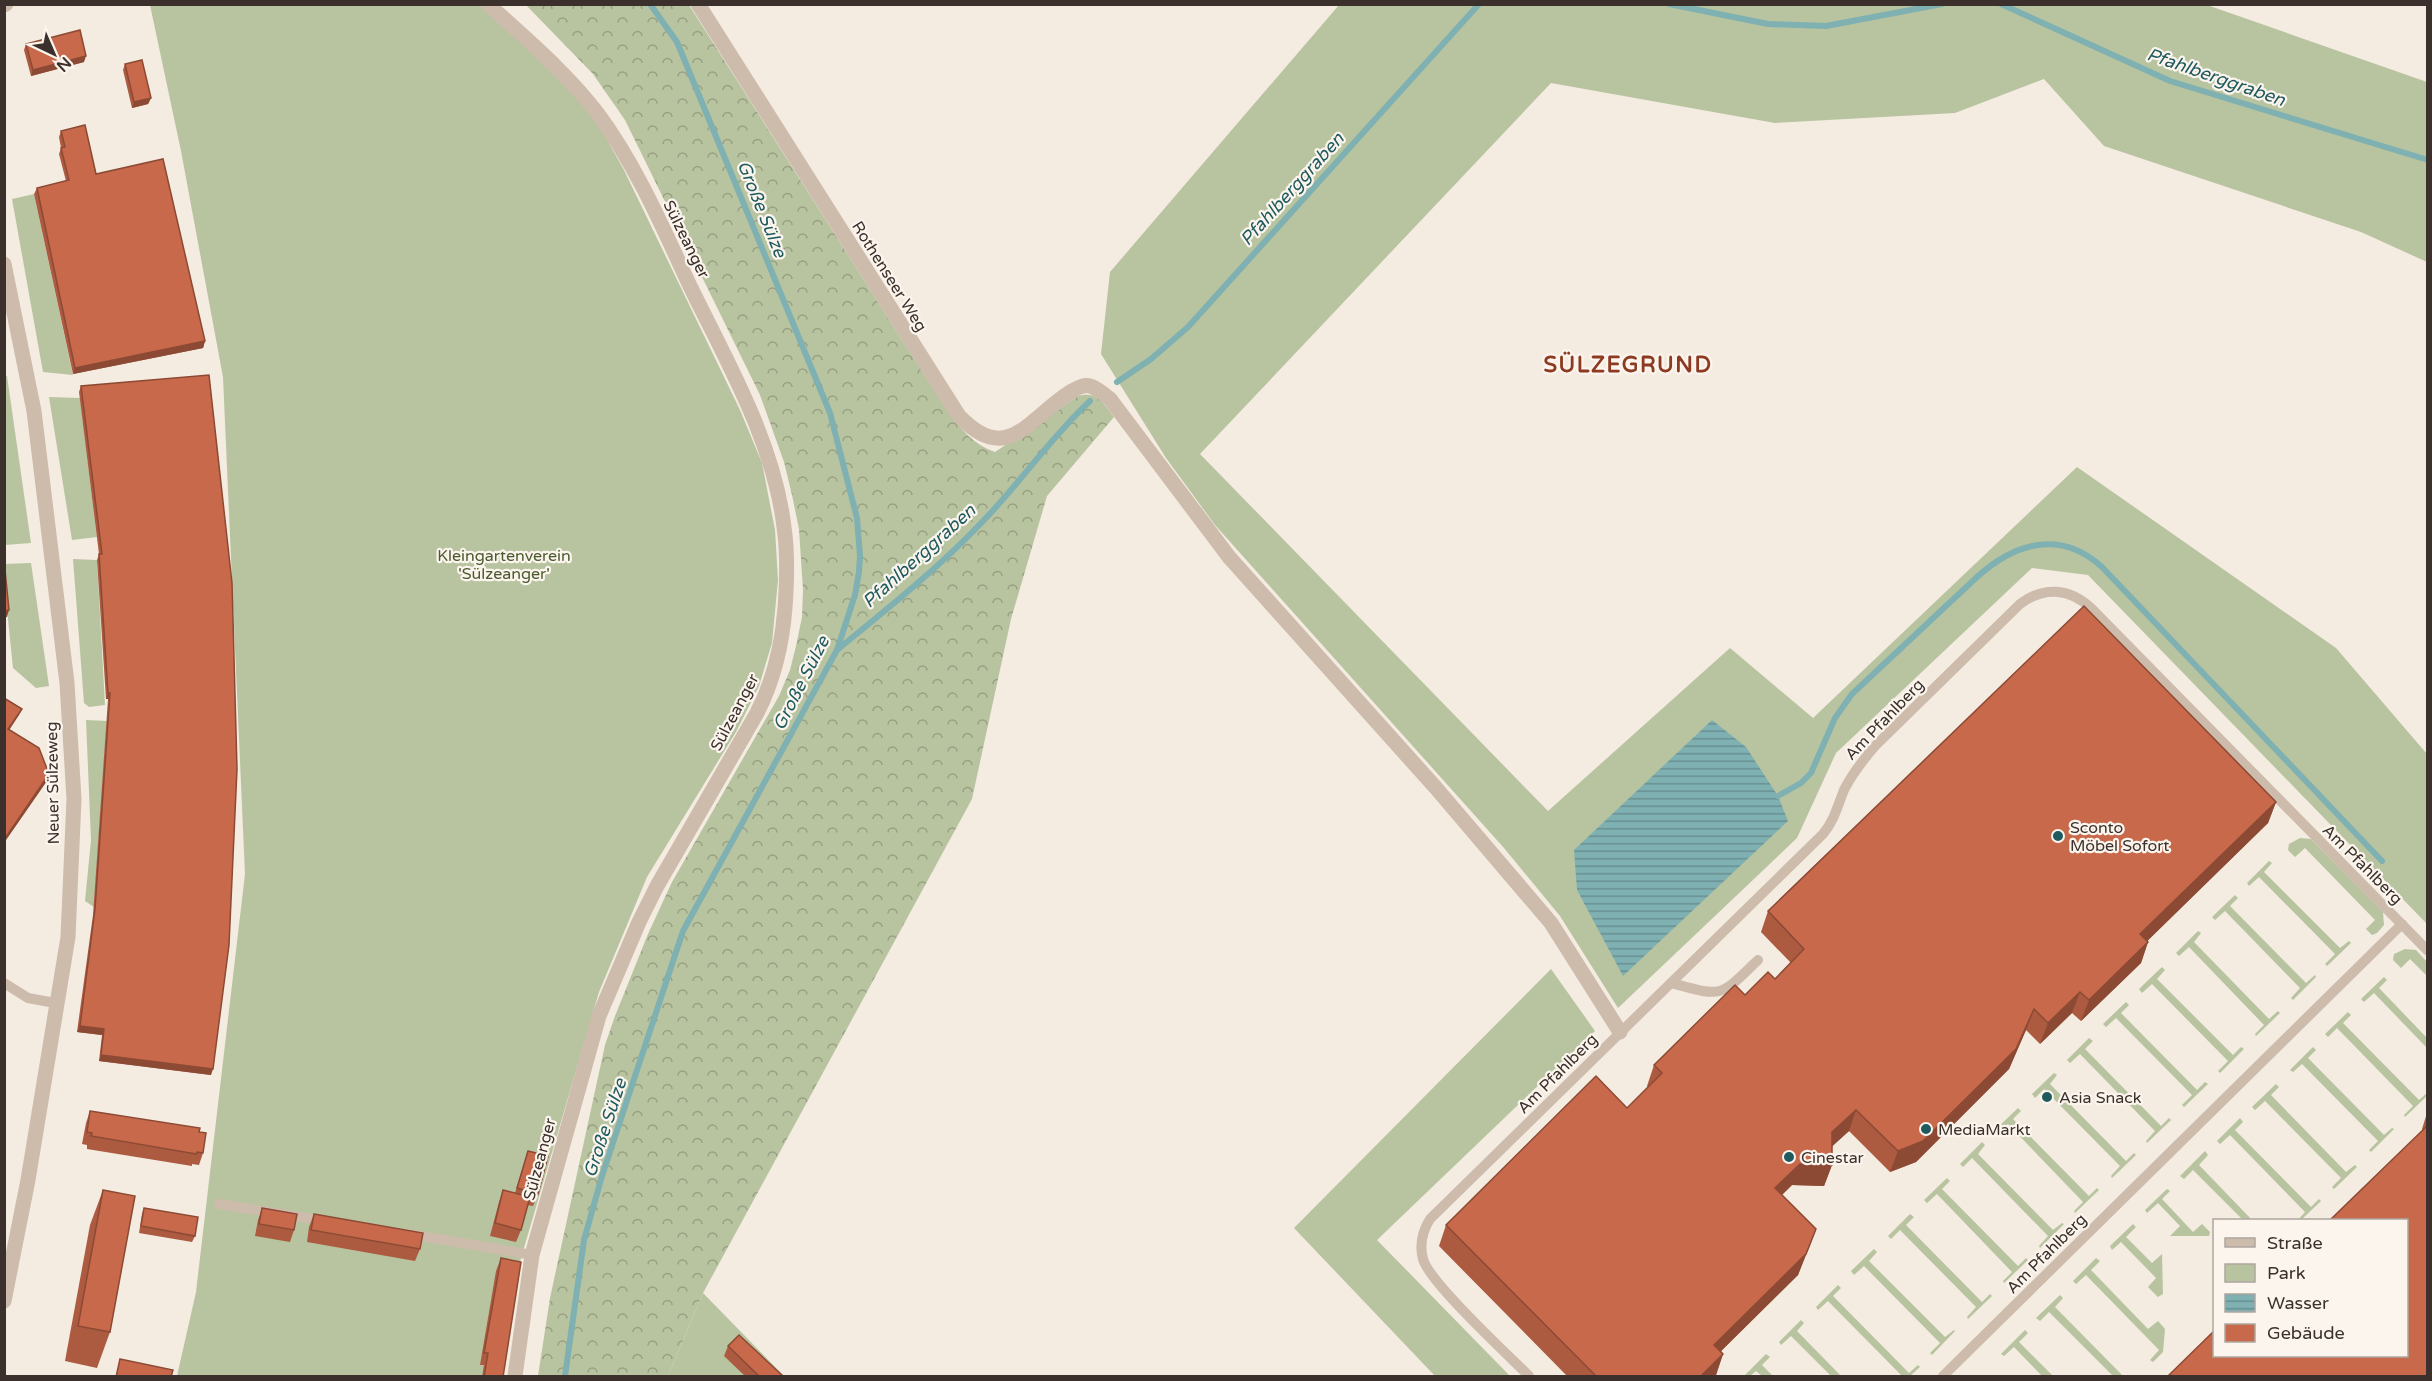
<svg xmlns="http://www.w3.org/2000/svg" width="2432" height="1381" viewBox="0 0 2432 1381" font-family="'Varela Round',sans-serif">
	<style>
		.green { fill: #b8c4a0 }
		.forest { fill: url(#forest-crowns) }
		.water { fill: url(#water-rules) }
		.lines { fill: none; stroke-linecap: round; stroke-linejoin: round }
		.stream { stroke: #7fb0b2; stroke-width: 6 }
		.service { stroke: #cdbbac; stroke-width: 10 }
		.minor { stroke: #cdbbac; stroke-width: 15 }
		.wall { fill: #ac5a40 }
		.shaded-wall { fill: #8c4a34 }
		.building { fill: #c8694b; stroke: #8c4a34; stroke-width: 1.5 }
		.poi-dot { fill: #1f5a5e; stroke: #fbf5ee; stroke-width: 2 }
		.labels { text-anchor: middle; stroke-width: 4.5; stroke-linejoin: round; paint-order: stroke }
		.street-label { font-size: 16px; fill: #3b302b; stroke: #fbf5ee }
		.park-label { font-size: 16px; fill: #4a5a2e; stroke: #fbf5ee }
		.poi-label { font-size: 16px; fill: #3b302b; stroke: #fbf5ee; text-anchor: start }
		.water-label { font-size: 18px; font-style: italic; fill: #1f5a5e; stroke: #fbf5ee }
		.district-label { font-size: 22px; font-weight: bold; letter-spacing: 1.5px; fill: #8c3b22; stroke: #fbf5ee }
	</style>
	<defs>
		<pattern id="forest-crowns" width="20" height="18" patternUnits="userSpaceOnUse" patternTransform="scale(1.5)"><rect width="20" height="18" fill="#b8c4a0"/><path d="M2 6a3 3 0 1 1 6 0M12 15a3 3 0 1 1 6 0" fill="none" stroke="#97a083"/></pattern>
		<pattern id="water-rules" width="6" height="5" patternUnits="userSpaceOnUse" patternTransform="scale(1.5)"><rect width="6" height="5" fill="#7fb0b2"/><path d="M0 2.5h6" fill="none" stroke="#699091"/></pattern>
	</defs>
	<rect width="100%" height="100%" fill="#f4ebe1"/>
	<g class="green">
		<path d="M150 5H480L558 77 579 100 602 131 623 168 740 410 762 463 775 530 778 580 772 643 759 686 736 732 647 877 599 992 519 1265 502 1376H177L196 1292 245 874 223 377 181 151Z"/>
		<path d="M1339 5H2207L2427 82V262L2361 232 2104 146 2044 79 1955 113 1775 123 1551 83 1200 454 1548 811 1730 648 1813 718 2077 467 2336 648 2427 754V924L2088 575 2032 568 1836 753 1797 838 1618 1008 1560 916 1504 848 1215 525 1166 458 1101 354 1110 272Z"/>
		<path d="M34 194 73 375 43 372 12 199Z"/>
		<path d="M4 376H7L31 543 5 545Z"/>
		<path d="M49 397 80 398 97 537 72 540Z"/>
		<path d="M73 559 97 560 105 705 89 707 84 703Z"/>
		<path d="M31 563 49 686 36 688 13 668 5 590 4 564Z"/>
		<path d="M86 720 107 721 94 907 85 901 91 840Z"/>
		<path d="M2300 838 2311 839 2383 912 2384 925 2377 933 2372 935 2366 929 2375 920 2305 848 2295 857 2288 850 2289 844Z"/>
		<path d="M2269 861 2272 863 2264 872 2340 948 2349 941 2351 943 2327 966 2325 964 2335 954 2259 877 2249 886 2247 883Z"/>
		<path d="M2235 895 2238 898 2230 906 2306 983 2315 975 2316 977 2293 1000 2291 998 2300 988 2225 911 2215 920 2212 917Z"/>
		<path d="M2198 931 2201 933 2194 942 2269 1019 2278 1011 2280 1013 2256 1036 2255 1034 2264 1025 2189 947 2179 956 2176 953Z"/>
		<path d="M2405 949 2416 950 2427 962V976L2410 959 2401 968 2393 960 2394 954Z"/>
		<path d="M2162 967 2165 970 2157 979 2233 1055 2241 1047 2244 1049 2220 1073 2218 1071 2228 1061 2152 984 2142 993 2139 989Z"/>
		<path d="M1551 969 1595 1031 1377 1240 1510 1376H1435L1294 1228Z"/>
		<path d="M2384 977 2387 980 2379 988 2427 1038V1048L2374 993 2364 1002 2361 999Z"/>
		<path d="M2126 1002 2129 1005 2121 1013 2197 1090 2205 1082 2208 1084 2184 1107 2182 1105 2192 1095 2116 1018 2106 1027 2103 1024Z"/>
		<path d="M2348 1012 2351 1015 2343 1023 2419 1100 2427 1093V1096L2405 1117 2404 1115 2413 1106 2337 1028 2328 1037 2325 1034Z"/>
		<path d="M2089 1038 2093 1041 2085 1049 2161 1126 2169 1118 2171 1120 2147 1143 2146 1141 2155 1131 2080 1054 2070 1063 2067 1060Z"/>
		<path d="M2313 1047 2316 1050 2308 1058 2384 1135 2392 1128 2394 1129 2371 1152 2369 1150 2378 1141 2302 1064 2293 1072 2290 1070Z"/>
		<path d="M2054 1073 2057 1075 2050 1084 2126 1161 2134 1153 2136 1155 2112 1178 2111 1176 2120 1166 2044 1089 2035 1098 2032 1094Z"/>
		<path d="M2276 1084 2279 1087 2271 1095 2346 1172 2355 1165 2357 1167 2334 1189 2332 1187 2341 1178 2265 1101 2255 1110 2252 1107Z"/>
		<path d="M2018 1108 2021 1111 2013 1119 2089 1196 2097 1188 2099 1190 2075 1213 2074 1211 2083 1202 2008 1124 1998 1133 1995 1130Z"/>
		<path d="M2240 1118 2243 1122 2235 1130 2311 1207 2319 1199 2321 1201 2301 1220H2298L2305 1212 2230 1135 2220 1144 2217 1141Z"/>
		<path d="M1982 1142 1985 1145 1978 1154 2053 1230 2062 1223 2064 1224 2040 1248 2039 1246 2048 1236 1972 1158 1963 1167 1960 1164Z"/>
		<path d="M2205 1151 2208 1155 2199 1165 2252 1220H2243L2193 1170 2184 1179 2180 1176Z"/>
		<path d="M1947 1178 1950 1181 1942 1189 2018 1266 2026 1258 2028 1260 2004 1283 2003 1281 2012 1272 1937 1194 1927 1203 1924 1200Z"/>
		<path d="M2167 1189 2170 1191 2162 1199 2193 1232 2202 1224 2210 1232 2209 1236H2170L2180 1226 2158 1203 2147 1213 2145 1210Z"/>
		<path d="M1910 1214 1914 1217 1906 1225 1982 1302 1990 1294 1992 1296 1968 1319 1967 1317 1976 1307 1900 1230 1891 1239 1888 1236Z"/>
		<path d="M2133 1224 2136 1227 2126 1237 2152 1263 2162 1254 2163 1294 2158 1297 2148 1287 2156 1278 2121 1242 2112 1250 2110 1246Z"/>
		<path d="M1874 1249 1877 1252 1869 1261 1945 1337 1954 1330 1955 1331 1932 1355 1930 1353 1940 1343 1864 1266 1854 1275 1851 1271Z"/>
		<path d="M2096 1258 2100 1261 2091 1270 2148 1329 2158 1321 2165 1329 2163 1352 2153 1362 2150 1360 2159 1350 2086 1275 2076 1284 2073 1281Z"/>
		<path d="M1838 1285 1841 1288 1833 1296 1909 1373 1918 1365 1920 1367 1910 1376H1902L1828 1301 1818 1310 1816 1307Z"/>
		<path d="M703 1293 784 1376H668Z"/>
		<path d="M2060 1295 2063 1298 2055 1307 2123 1376H2113L2049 1312 2040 1321 2036 1318Z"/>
		<path d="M1801 1320 1804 1323 1797 1331 1841 1376H1831L1791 1336 1781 1345 1779 1342Z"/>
		<path d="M2025 1330 2028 1333 2019 1342 2053 1376H2042L2014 1347 2004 1356 2001 1354Z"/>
		<path d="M1766 1354 1770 1357 1762 1365 1773 1376H1762L1756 1371 1750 1376H1744Z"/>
	</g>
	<path class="forest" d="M526 5H689L948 412C962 430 974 445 995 452L1078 396C1098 391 1103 403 1114 417L1047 496 1011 619 972 799 703 1293 668 1376H538L550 1298 605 1045 615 1016 648 934 672 882 779 696 790 670 796 646 802 617 803 590 799 529 792 495 784 462 760 395 625 120 593 74Z"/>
	<path class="water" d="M1712 720 1746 747 1778 796 1788 821 1623 976 1577 890 1574 850Z"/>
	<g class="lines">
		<g class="stream">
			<path d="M1669 4 1768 24 1826 26 1942 4"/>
			<path d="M2001 4 2170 81 2428 160"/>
			<path d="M1117 382 1151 359 1188 327 1479 4"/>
			<path d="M837 650C887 609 939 568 984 520 1021 482 1051 437 1090 401"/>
			<path d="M1778 796 1801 783 1811 773 1835 718 1852 694 1977 577C2015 543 2060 529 2102 567L2382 861"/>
			<path d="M565 1376 584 1240 602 1176 683 931 837 650 855 595 859 572 860 556 857 518 830 413 677 42 650 4"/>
		</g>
		<g class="service">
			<path d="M4 983 28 998 55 1003"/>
			<path d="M1671 983C1723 997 1719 998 1758 960"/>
			<path d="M219 1204 325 1221"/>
			<path d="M409 1234 532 1255"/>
			<path d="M1529 1376C1508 1355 1429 1282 1423 1259 1419 1244 1422 1232 1430 1219L1823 834C1834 821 1838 805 1844 790 1852 774 1863 760 1875 746L2020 604C2044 586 2069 588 2091 608L2428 951"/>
			<path d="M1943 1376 2402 924"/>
		</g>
		<g class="minor">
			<path d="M488 4C526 39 567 73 598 114 636 165 663 228 690 286 727 362 774 442 784 527 788 554 787 581 785 608 782 646 774 680 757 713L657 886 639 922 599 1016 532 1255 515 1376"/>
			<path d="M698 4 959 416C1008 467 1028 418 1072 391 1078 388 1083 384 1090 386 1097 388 1104 394 1110 399L1229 557 1436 788 1551 923 1620 1032"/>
			<path d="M4 5 6 4"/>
			<path d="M4 264 34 411 67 683 74 799 68 937 28 1180 4 1301"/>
		</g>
	</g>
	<g class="wall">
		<path d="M26 44 84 62 31 76 24 50Z"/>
		<path d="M125 64 151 98 148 104 132 108 123 70Z"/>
		<path d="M61 131 96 174 205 341 203 348 73 374 34 194 37 188 66 181 59 154 61 148 59 137Z"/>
		<path d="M81 386 211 1075 99 1061 102 1035 77 1032 93 915 108 699H106L97 560 99 554 79 392Z"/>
		<path d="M2276 802 2268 823 2147 941 2148 942 2141 963 2081 1021 2072 1013 2040 1044 2026 1030 2009 1069 1916 1162 1890 1172 1849 1131 1832 1146V1165L1824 1186 1792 1185 1782 1195 1816 1229 1808 1250 1798 1275 1721 1351 1723 1354 1716 1375 1714 1377H1568L1439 1246 1446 1225 1627 1108 1648 1087 1647 1086 1654 1065 1745 995 1775 979 1791 963 1761 932 1768 911Z"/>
		<path d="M90 1111 199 1132 203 1153 199 1165 192 1164V1166L87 1149V1145L82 1144 86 1123Z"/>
		<path d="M2427 1113V1377L2423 1130 2422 1129Z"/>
		<path d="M528 1151 538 1194 533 1206 527 1205 521 1230 516 1242 490 1236 499 1202 503 1190 515 1193Z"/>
		<path d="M103 1190 110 1332 97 1368 65 1361 90 1225Z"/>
		<path d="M144 1208 195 1236 192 1242 139 1233 142 1214Z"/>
		<path d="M262 1208 294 1230 290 1242 255 1236 258 1220Z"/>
		<path d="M314 1214 420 1249 415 1261 307 1242 309 1227Z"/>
		<path d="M501 1258 503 1377H482L484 1365H480L496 1271Z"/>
		<path d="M728 1346 784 1377H746L724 1356Z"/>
	</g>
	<g class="shaded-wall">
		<path d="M86 56 84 62 31 76 33 70Z"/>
		<path d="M151 98 148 104 132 108 134 102Z"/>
		<path d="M205 341 203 348 73 374 75 368Z"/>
		<path d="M9 610 7 617H4V611Z"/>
		<path d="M108 693H110L108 699H106Z"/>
		<path d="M22 709 19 715 6 735 8 729Z"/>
		<path d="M49 774 47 781 4 843V840Z"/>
		<path d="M2276 802 2268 823 2133 955 2140 934Z"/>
		<path d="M2148 942 2141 963 2081 1021 2089 1000Z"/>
		<path d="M2080 992 2072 1013 2040 1044 2048 1023Z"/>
		<path d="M2034 1009 2026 1030 2009 1069 1916 1162 1890 1172 1898 1151Z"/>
		<path d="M80 1026 104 1029 102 1035 77 1032Z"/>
		<path d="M101 1055 213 1069 211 1075 99 1061Z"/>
		<path d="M1856 1110 1849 1131 1825 1153 1832 1132Z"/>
		<path d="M1800 1164 1832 1165 1824 1186 1792 1185 1767 1209 1775 1188Z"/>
		<path d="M1816 1229 1798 1275 1707 1365 1714 1345Z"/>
		<path d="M1723 1354 1716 1375 1714 1377H1700Z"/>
	</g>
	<g class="building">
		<path d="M80 30 86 56 33 70 26 44Z"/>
		<path d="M142 60 151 98 134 102 125 64Z"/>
		<path d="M85 125 96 174 163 159 205 341 75 368 37 188 69 180 61 148 65 147 61 131Z"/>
		<path d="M209 375 232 583 237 769 229 945 213 1069 101 1055 104 1029 80 1026 95 909 110 693H108L99 554H102L81 386Z"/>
		<path d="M4 560 9 610 4 611Z"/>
		<path d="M2084 606 2276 802 2140 934 2148 942 2089 1000 2080 992 2048 1023 2034 1009 2016 1049 1923 1141 1898 1151 1856 1110 1832 1132V1165L1800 1164 1775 1188 1816 1229 1806 1254 1714 1345 1723 1354 1700 1377H1597L1446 1225 1596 1076 1627 1108 1662 1073 1654 1065 1735 985 1745 995 1768 972 1775 979 1804 949 1768 911Z"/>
		<path d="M4 698 22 709 8 729 39 748 49 774 4 840Z"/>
		<path d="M90 1111 200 1128 199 1132 206 1133 203 1153 197 1152 196 1154 91 1136 92 1133 87 1132Z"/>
		<path d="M2427 1126V1377H2167L2214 1331V1356H2406V1221H2329Z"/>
		<path d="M528 1151 548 1156 538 1194 517 1188Z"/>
		<path d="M103 1190 135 1196 110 1332 78 1326Z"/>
		<path d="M503 1190 530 1197 521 1230 495 1223Z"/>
		<path d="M144 1208 198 1217 195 1236 141 1226Z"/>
		<path d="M262 1208 297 1214 294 1230 259 1224Z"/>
		<path d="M314 1214 423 1233 420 1249 311 1230Z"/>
		<path d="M501 1258 521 1262 503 1377H484L488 1353H484Z"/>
		<path d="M739 1335 784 1377H760L728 1346Z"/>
		<path d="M120 1359 173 1370 171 1377H116Z"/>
	</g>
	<g class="poi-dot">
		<circle cx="2058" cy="836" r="6"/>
		<circle cx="2047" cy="1097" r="6"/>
		<circle cx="1926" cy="1129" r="6"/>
		<circle cx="1789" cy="1157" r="6"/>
	</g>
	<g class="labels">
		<g class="street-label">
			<text transform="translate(687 239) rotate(64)" y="6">Sülzeanger</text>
			<text transform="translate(890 276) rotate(58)" y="6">Rothenseer Weg</text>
			<text transform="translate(734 712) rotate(-62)" y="6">Sülzeanger</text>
			<text transform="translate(1884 719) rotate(-46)" y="6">Am Pfahlberg</text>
			<text transform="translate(52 783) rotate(-91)" y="6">Neuer Sülzeweg</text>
			<text transform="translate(2363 864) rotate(45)" y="6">Am Pfahlberg</text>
			<text transform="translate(1557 1073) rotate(-45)" y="6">Am Pfahlberg</text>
			<text transform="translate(539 1159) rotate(-75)" y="6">Sülzeanger</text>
			<text transform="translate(2046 1253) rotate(-45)" y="6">Am Pfahlberg</text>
		</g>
		<g class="park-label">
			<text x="504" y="561">Kleingartenverein<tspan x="504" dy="18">'Sülzeanger'</tspan></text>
		</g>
		<g class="poi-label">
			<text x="2070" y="833">Sconto<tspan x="2070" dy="18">Möbel Sofort</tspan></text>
			<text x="2059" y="1103">Asia Snack</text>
			<text x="1938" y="1135">MediaMarkt</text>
			<text x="1801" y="1163">Cinestar</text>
		</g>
		<g class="water-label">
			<text transform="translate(2216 77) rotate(19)" y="6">Pfahlberggraben</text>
			<text transform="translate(1292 189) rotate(-48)" y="6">Pfahlberggraben</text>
			<text transform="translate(762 209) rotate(68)" y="6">Große Sülze</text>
			<text transform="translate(919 556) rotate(-42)" y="6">Pfahlberggraben</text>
			<text transform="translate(801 683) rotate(-63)" y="6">Große Sülze</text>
			<text transform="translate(605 1128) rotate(-72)" y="6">Große Sülze</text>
		</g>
		<g class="district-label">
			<text x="1628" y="372">SÜLZEGRUND</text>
		</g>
	</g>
	<rect width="2432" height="1381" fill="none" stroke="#3b302b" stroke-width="12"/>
	<rect x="2213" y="1219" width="195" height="138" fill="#fbf5ee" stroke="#aea6a0" stroke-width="1.5"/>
	<rect x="2225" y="1238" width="30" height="9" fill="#cdbbac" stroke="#aea6a0" stroke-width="1.5"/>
	<text x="2267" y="1249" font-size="18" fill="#3b302b">Straße</text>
	<rect x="2225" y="1264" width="30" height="18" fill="#b8c4a0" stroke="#aea6a0" stroke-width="1.5"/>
	<text x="2267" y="1279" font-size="18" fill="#3b302b">Park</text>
	<rect x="2225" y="1294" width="30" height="18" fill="url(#water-rules)" stroke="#aea6a0" stroke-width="1.5"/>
	<text x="2267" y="1309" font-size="18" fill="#3b302b">Wasser</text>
	<rect x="2225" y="1324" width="30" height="18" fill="#c8694b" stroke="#aea6a0" stroke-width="1.5"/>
	<text x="2267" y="1339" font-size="18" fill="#3b302b">Gebäude</text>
	<g transform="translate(54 54) rotate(136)" stroke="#fbf5ee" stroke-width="4.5" paint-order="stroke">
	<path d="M0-4.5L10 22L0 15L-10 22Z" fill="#3b302b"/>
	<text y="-9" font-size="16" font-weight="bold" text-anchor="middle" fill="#3b302b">N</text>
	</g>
</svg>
